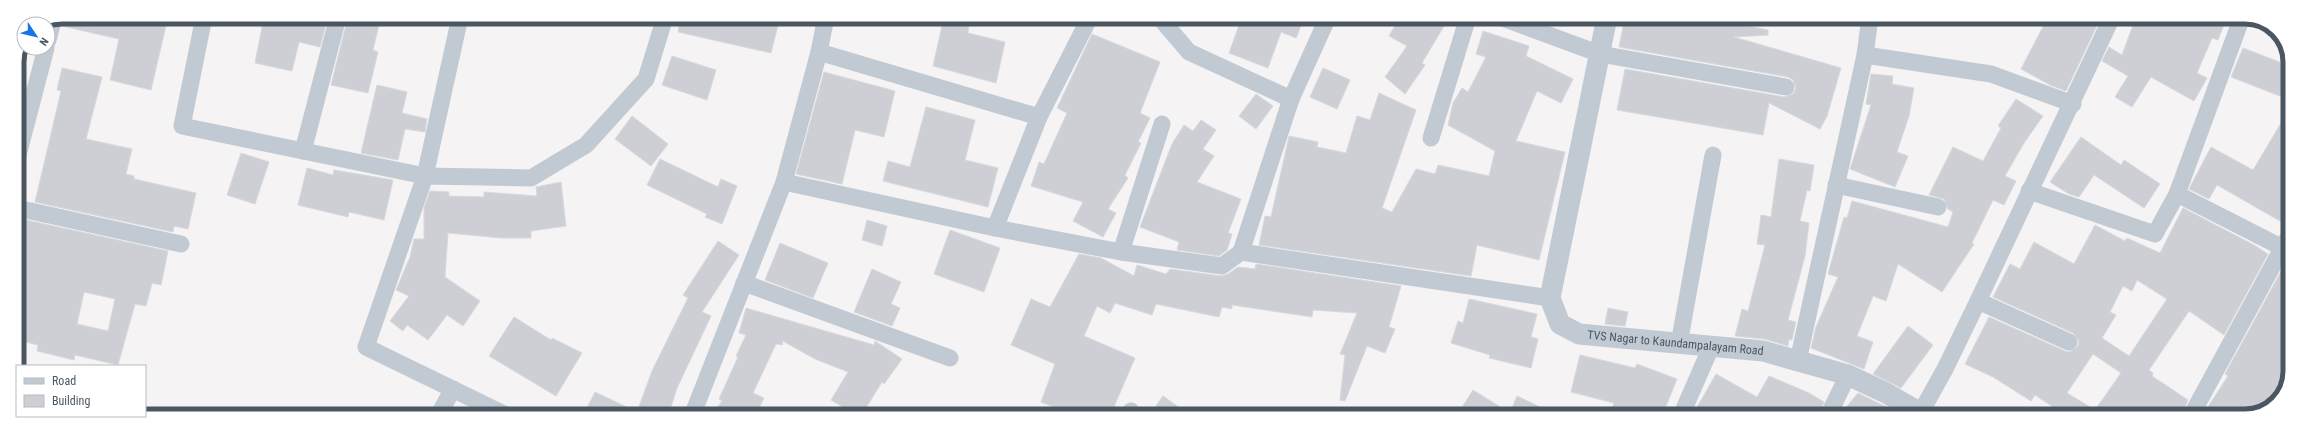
<svg xmlns="http://www.w3.org/2000/svg" width="2307" height="433" viewBox="0 0 2307 433" font-family="'Roboto Condensed',sans-serif">
	<style>
		.building { fill: #cdcfd5; stroke: #d7d9de; fill-rule: evenodd }
		.lines { fill: none; stroke-linecap: round; stroke-linejoin: round }
		.minor { stroke: #c1cad2; stroke-width: 17 }
		.tertiary { stroke: #c1cad2; stroke-width: 21 }
		.labels { text-anchor: middle; stroke-width: 4; stroke-linejoin: round; paint-order: stroke }
		.street-label { font-size: 12px; fill: #4a5661; stroke: #fff }
		.rim { fill: none; stroke: #4a5661; stroke-width: 5 }
	</style>
	<rect width="100%" height="100%" fill="#f5f3f3"/>
	<g class="building">
		<path d="M62 17H168L151 90 110 80 119 39 62 26Z"/>
		<path d="M264 17H328L320 47 299 42 292 71 255 63Z"/>
		<path d="M348 17H381L373 50 378 52 368 93 331 85Z"/>
		<path d="M681 17H780L771 53 678 32Z"/>
		<path d="M944 17H969L968 33 1005 42 996 83 933 66Z"/>
		<path d="M1242 17H1293L1303 21 1296 38 1281 32 1268 68 1229 53Z"/>
		<path d="M1400 17H1428L1444 26 1422 63 1425 65 1405 94 1385 77 1407 46 1389 36Z"/>
		<path d="M1625 17H1703L1768 30V35L1734 37 1841 68 1827 116 1820 129 1769 103 1763 135 1617 110 1625 69 1784 97 1793 94 1796 88 1793 80 1788 77 1619 47Z"/>
		<path d="M2048 17H2101L2066 91 2050 85 2021 69Z"/>
		<path d="M2136 17H2227L2218 40 2212 38 2197 73 2207 78 2194 101 2151 77 2132 107 2115 97 2128 76 2102 61 2109 47 2122 55Z"/>
		<path d="M1483 31 1529 46 1526 56 1573 79 1561 103 1537 91 1516 141 1565 152 1539 260 1477 245 1471 276 1259 245 1265 216 1271 217 1289 136 1318 142 1317 147 1346 153 1357 116 1370 120 1379 93 1416 110 1382 208 1392 212 1416 169 1435 174 1438 165 1489 176 1495 151 1448 125 1453 103 1462 88 1468 92 1486 57 1476 54Z"/>
		<path d="M1092 34 1160 62 1140 113 1150 118 1138 142 1141 143 1125 175 1128 178 1108 209 1116 213 1103 237 1073 221 1083 202 1031 186 1039 162 1044 164 1067 113 1057 108Z"/>
		<path d="M2243 48 2290 66V100L2231 77Z"/>
		<path d="M672 56 716 70 707 100 662 85Z"/>
		<path d="M62 68 102 77 86 139 132 149 126 174 134 176V179L196 193 188 229 174 226 173 232 35 202 61 91 57 90Z"/>
		<path d="M1323 68 1350 80 1337 109 1310 97Z"/>
		<path d="M824 72 895 91 884 137 855 130 842 184 796 174Z"/>
		<path d="M1871 74 1893 76 1892 84 1914 88 1909 116 1897 152 1908 156 1895 187 1850 169 1871 105 1866 104Z"/>
		<path d="M377 85 407 92 402 113 427 119 425 132 405 129 398 160 361 153Z"/>
		<path d="M1256 94 1273 106 1256 129 1239 116Z"/>
		<path d="M2016 99 2043 116 2024 143 2005 176 2016 181 2004 205 1993 200 1972 243 1974 244 1942 292 1898 264 1886 301 1873 296 1857 336 1873 342 1864 369 1811 348 1816 327 1838 277 1828 274 1844 217 1847 218 1852 201 1948 227 1953 212 1948 209 1944 199 1929 195 1953 147 1983 161 2001 128 1998 126Z"/>
		<path d="M926 107 975 120 965 160 998 168 988 207 883 181 888 161 910 167Z"/>
		<path d="M2290 108V224L2287 225 2217 185 2209 199 2189 189 2211 147 2253 170Z"/>
		<path d="M632 116 668 144 651 166 615 139Z"/>
		<path d="M1201 120 1216 130 1203 149 1214 156 1197 182 1241 199 1228 233 1232 234 1227 250 1219 256 1177 250 1179 242 1140 227 1172 144 1184 125 1193 131Z"/>
		<path d="M2081 137 2121 165 2124 160 2160 184 2144 208 2094 175 2079 197 2069 194 2050 182Z"/>
		<path d="M241 153 269 162 255 204 227 195Z"/>
		<path d="M660 159 718 187 721 179 737 186 722 224 705 217 707 214 647 185Z"/>
		<path d="M1779 159 1814 165 1810 191 1807 190 1800 221 1809 223 1805 256 1788 320 1796 322 1792 340 1789 339 1788 346 1764 339 1735 336 1742 309 1748 311 1765 245 1757 244 1761 215 1771 217Z"/>
		<path d="M307 168 333 175 334 170 393 180 384 220 349 212 348 217 298 205Z"/>
		<path d="M561 182 566 226 531 231V238H501L448 233 445 277 480 301 463 326 447 315 428 340 407 325 403 331 390 321 409 296 396 290 410 257 414 239H424V208L430 191 449 192V196L484 197V192L537 196 536 187Z"/>
		<path d="M2183 208 2254 245 2268 254 2224 335 2189 311 2149 370 2153 373 2152 376 2188 400 2181 416H2067L2035 395 2031 401 1993 377 1965 364 1989 317 2065 351 2070 352 2078 346 2079 341 2073 333 1993 297 2010 264 2020 269 2034 242 2074 264 2095 225 2125 241 2127 238 2160 253ZM2137 280 2167 299 2129 356 2102 338 2116 315 2110 312 2123 286 2132 291ZM2093 354 2121 373 2095 410 2067 393Z"/>
		<path d="M17 218 168 251 161 285 152 283 146 306 135 304 118 365 75 355 74 360 37 351 38 345 17 340ZM84 292 115 299 108 331 77 324Z"/>
		<path d="M867 220 887 226 882 246 862 240Z"/>
		<path d="M950 230 1000 248 984 292 934 274Z"/>
		<path d="M718 241 739 255 702 312 711 316 677 388 668 416H583L595 392 637 412 652 371 688 298 683 295Z"/>
		<path d="M780 243 828 263 813 298 765 280Z"/>
		<path d="M1079 254 1101 258 1134 276 1137 265 1166 274 1170 269 1221 276 1228 274 1238 267 1255 269 1256 264 1401 286 1389 327 1395 329 1385 353 1367 346 1345 401 1340 400 1345 355 1340 354 1357 313 1313 310 1312 317 1232 305V309L1222 307 1219 317 1156 304 1152 315 1115 303 1110 313 1097 306 1084 336 1135 358 1110 416H1077L1041 402 1055 364 1011 345 1031 299 1050 307Z"/>
		<path d="M2284 266 2290 270V377L2275 405 2245 416H2202L2228 376 2225 374Z"/>
		<path d="M872 269 901 282 891 304 900 308 892 326 854 312Z"/>
		<path d="M1469 299 1537 314 1531 337 1538 339 1531 368 1489 358 1490 355 1451 343 1458 321 1463 323Z"/>
		<path d="M746 308 874 345 875 341 902 359 884 384 882 382 861 416H858L831 400 848 372 815 359 783 341 782 345 776 344 753 393 764 398 755 416H712L722 401 719 399 738 357 736 356 746 335 739 333Z"/>
		<path d="M1608 308 1628 312 1625 326 1605 324Z"/>
		<path d="M514 317 551 340 552 338 582 353 556 396 489 356Z"/>
		<path d="M1908 326 1933 345 1901 388 1873 374Z"/>
		<path d="M1580 355 1635 368 1637 364 1677 379 1662 416H1609L1614 403 1571 392Z"/>
		<path d="M1716 374 1757 397 1769 376 1809 393 1824 402 1818 416H1692Z"/>
		<path d="M1473 390 1510 413 1517 396 1559 416H1472L1461 409Z"/>
		<path d="M1858 393 1880 404 1887 407 1880 416H1839Z"/>
		<path d="M1163 396 1191 416H1149Z"/>
	</g>
	<g class="lines">
		<g class="minor">
			<path d="M204 17 182 126 425 176 460 17"/>
			<path d="M826 17 819 52 784 182 995 228 1121 252 1222 266 1241 252 1550 298"/>
			<path d="M1159 17 1189 52 1291 99 1241 252"/>
			<path d="M1500 17 1600 54 1786 87"/>
			<path d="M48 40 53 21"/>
			<path d="M819 52 1039 117"/>
			<path d="M1865 55 1870 17"/>
			<path d="M1291 99 1328 17"/>
			<path d="M1431 138 1468 17"/>
			<path d="M303 151 338 17"/>
			<path d="M17 159 46 48"/>
			<path d="M1836 185 1938 207"/>
			<path d="M2029 191 2155 234 2177 194 2242 17"/>
			<path d="M2177 194 2283 248"/>
			<path d="M17 208 181 244"/>
			<path d="M995 228 1039 117 1090 17"/>
			<path d="M1121 252 1162 124"/>
			<path d="M744 283 950 358"/>
			<path d="M1978 301 2069 342"/>
			<path d="M1679 344 1713 155"/>
			<path d="M1798 361 1865 55 1991 74 2073 104"/>
			<path d="M1921 412 1945 369 1978 301 2112 17"/>
			<path d="M438 416 453 389"/>
			<path d="M508 416 366 347 425 176 531 178 586 145 646 79 665 17"/>
			<path d="M692 416 784 182"/>
			<path d="M1129 416 1131 411"/>
			<path d="M1681 416 1711 347"/>
			<path d="M1828 416 1848 375"/>
			<path d="M2191 416 2290 234"/>
		</g>
		<path class="tertiary" id="s1" d="M1607 17 1550 298 1560 324 1579 334 1763 351 1848 375 1886 393 1926 416"/>
	</g>
	<g class="labels">
		<g class="street-label">
			<text dy="4" stroke="none"><textPath href="#s1" startOffset="433">TVS Nagar to Kaundampalayam Road</textPath></text>
		</g>
	</g>
	<path d="M0 0H2307V433H0ZM62 24H2245A38 38 0 0 1 2283 62V371A38 38 0 0 1 2245 409H62A38 38 0 0 1 24 371V62A38 38 0 0 1 62 24Z" fill="#fff" fill-rule="evenodd"/>
	<path class="rim" d="M62 24H2245A38 38 0 0 1 2283 62V371A38 38 0 0 1 2245 409H62A38 38 0 0 1 24 371V62A38 38 0 0 1 62 24Z"/>
	<rect x="16" y="365" width="130" height="52" fill="#ffffff" stroke="#b7bbc0"/>
	<rect x="24" y="378" width="20" height="6" fill="#c1cad2" stroke="#b7bbc0"/>
	<text x="52" y="385" font-size="12" fill="#4a5661">Road</text>
	<rect x="24" y="395" width="20" height="12" fill="#cdcfd5" stroke="#b7bbc0"/>
	<text x="52" y="405" font-size="12" fill="#4a5661">Building</text>
	<g transform="translate(36 36) rotate(125)"><circle r="19" fill="#ffffff" stroke="#b7bbc0"/>
	<path d="M0-3L7 15L0 10L-7 15Z" fill="#1a73e8"/>
	<text y="-6" font-size="11" font-weight="bold" text-anchor="middle" fill="#4a5661">N</text>
	</g>
</svg>
